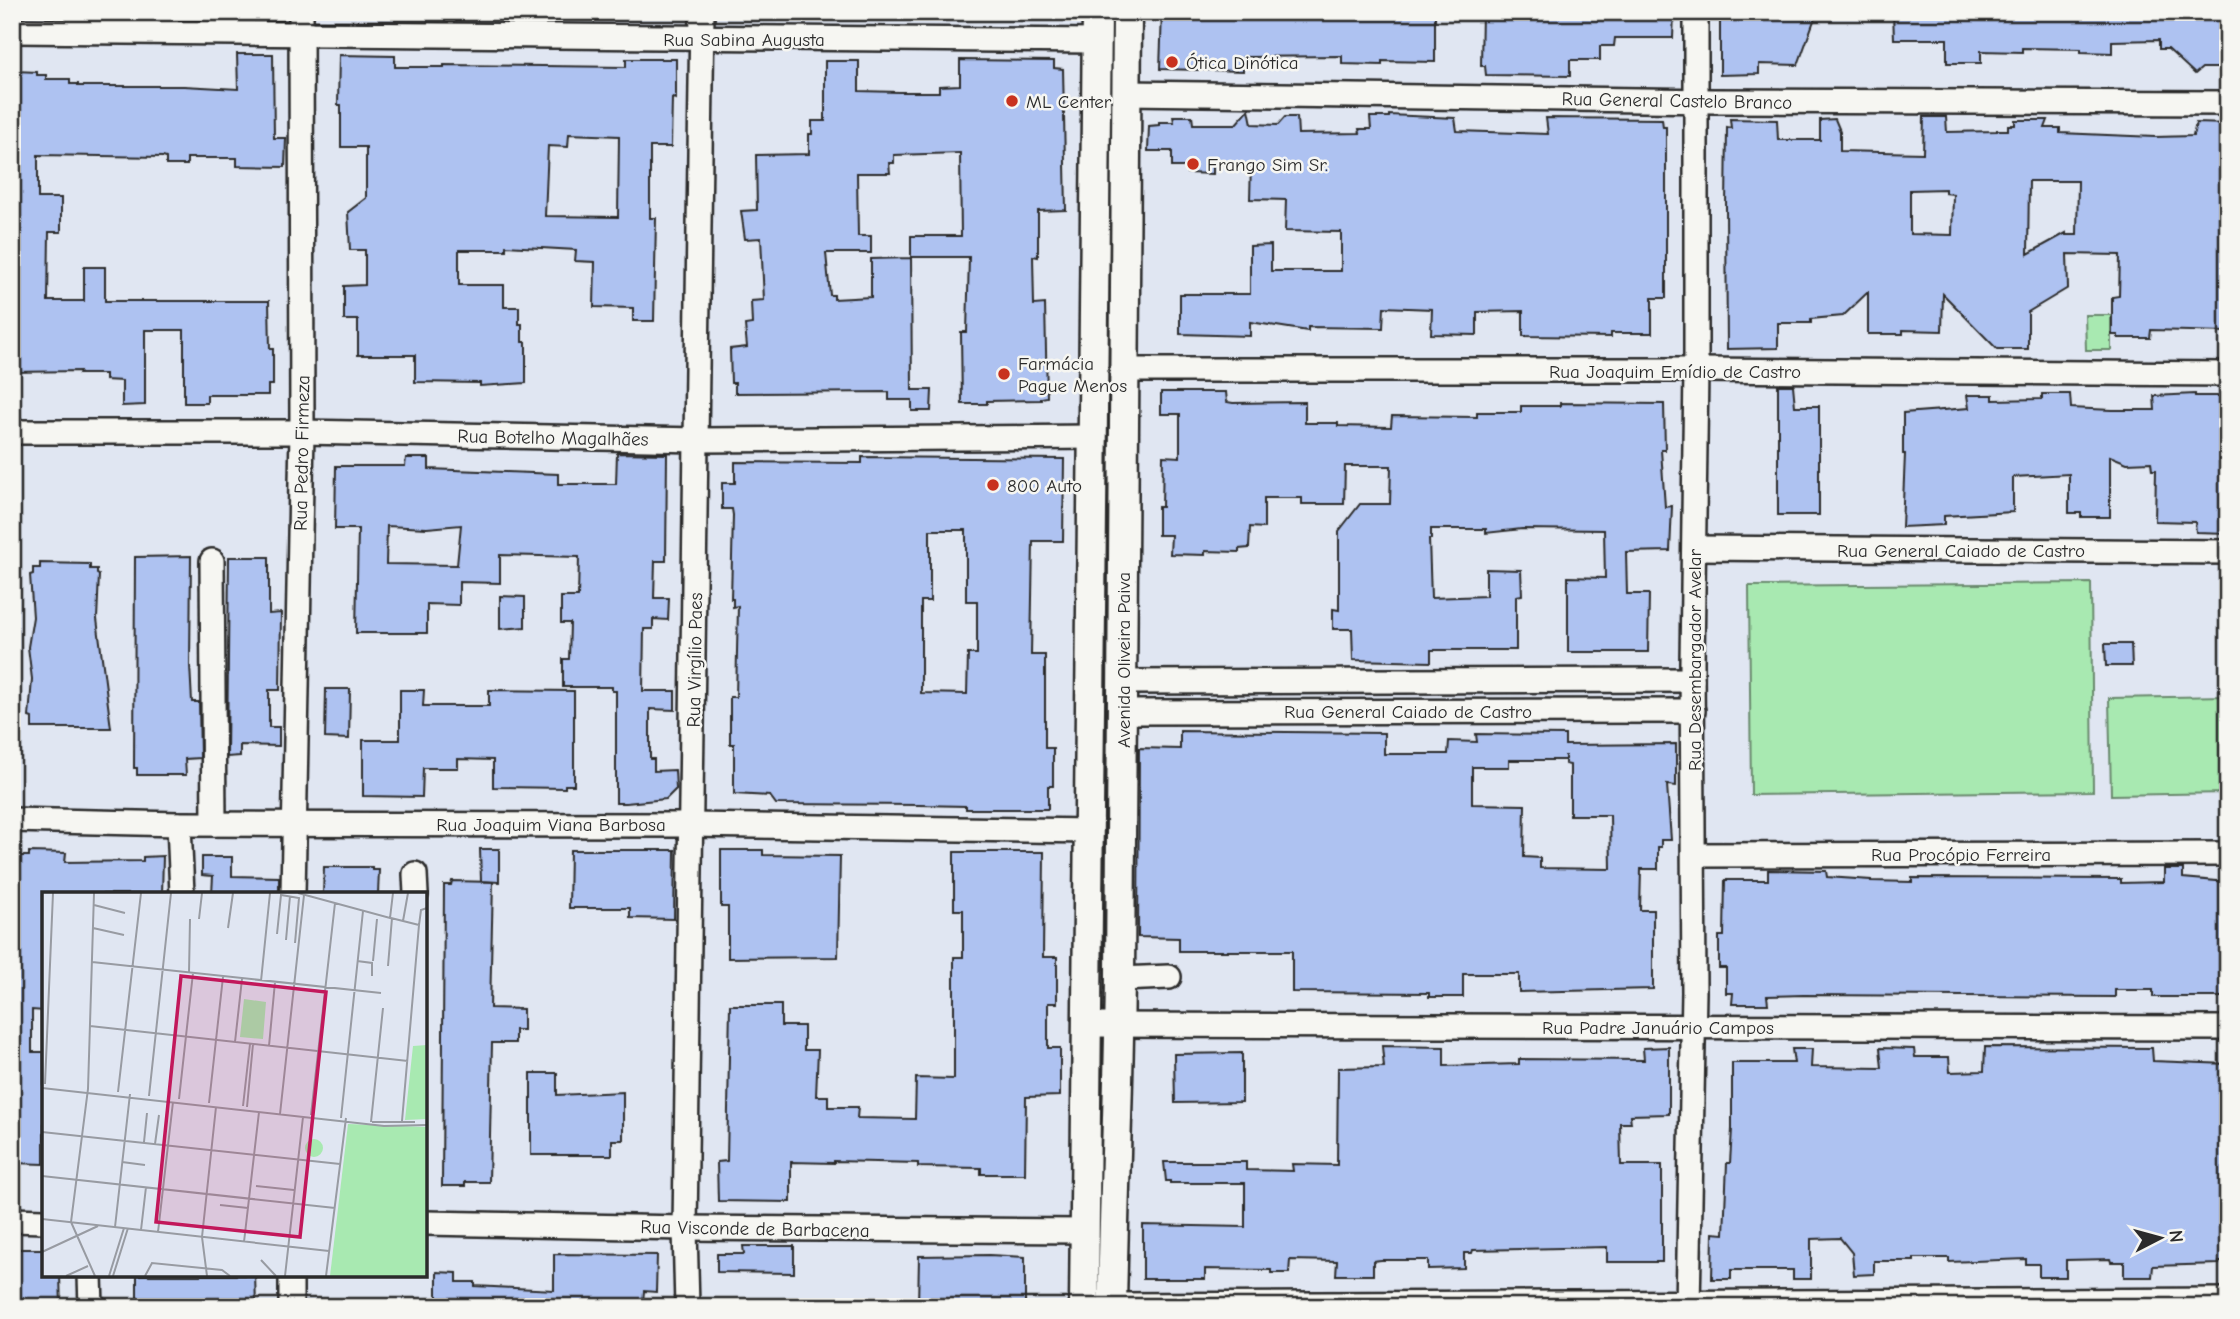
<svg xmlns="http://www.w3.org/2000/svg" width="2240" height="1319" viewBox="0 0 2240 1319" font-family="'Comic Neue',sans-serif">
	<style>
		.grass { fill: #a8e9b1; stroke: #6a8a6e; stroke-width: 2 }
		.building { fill: #aec2f1; stroke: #2b2b2b; stroke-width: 2; fill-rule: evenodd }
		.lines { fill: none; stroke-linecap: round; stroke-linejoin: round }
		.minor-casing { stroke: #2b2b2b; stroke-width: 28 }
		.major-casing { stroke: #2b2b2b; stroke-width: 33 }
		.minor { stroke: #f6f6f2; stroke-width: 23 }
		.major { stroke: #f6f6f2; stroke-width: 28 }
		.poi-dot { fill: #c8321e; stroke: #f6f6f2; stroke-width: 2.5 }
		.labels { text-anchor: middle; stroke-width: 5; stroke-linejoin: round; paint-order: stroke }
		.street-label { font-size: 19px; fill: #2b2b2b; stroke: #f6f6f2 }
		.poi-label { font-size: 19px; fill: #2b2b2b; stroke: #f6f6f2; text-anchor: start }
		.inset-road { fill: none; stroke: #989ba2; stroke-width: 2 }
		.view { fill: #c2185b; fill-opacity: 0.15; stroke: #c2185b; stroke-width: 3.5 }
		.inset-edge { fill: none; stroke: #2b2b2b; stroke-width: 3.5 }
	</style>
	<rect width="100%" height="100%" fill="#e0e6f2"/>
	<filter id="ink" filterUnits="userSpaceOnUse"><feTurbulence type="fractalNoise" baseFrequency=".0143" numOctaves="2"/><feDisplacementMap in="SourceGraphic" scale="14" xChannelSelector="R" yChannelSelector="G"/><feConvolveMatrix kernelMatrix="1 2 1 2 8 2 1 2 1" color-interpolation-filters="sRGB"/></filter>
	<g filter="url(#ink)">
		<g class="grass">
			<path d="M2085 315H2111V350H2086Z"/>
			<path d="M2091 583 2093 791 1751 795 1749 586Z"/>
			<path d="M2228 696V793L2111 795 2109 698Z"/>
		</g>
		<g class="building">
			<path d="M1162 12H1435V62L1382 61V65L1342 64V56L1243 57V71L1160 69Z"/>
			<path d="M1482 12H1674L1673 38H1615L1614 46H1600V60H1570V76L1486 75 1485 66H1481Z"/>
			<path d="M1720 12H1817L1798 65 1759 64V74L1720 75Z"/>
			<path d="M1893 12H2228V68H2202L2195 74 2168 49H2159V40L2112 41V53L2081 52V49L2022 48V52L1981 51V63H1947V39H1894Z"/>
			<path d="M237 54H273L274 138H286L285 167 237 166V158H187V165H166V158L163 157 38 155V198H61V232H49L48 301H84V267H105V301H269L270 349H273V385H268V395H207V403H184V330H145V405L122 406V381L105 380V374H79L80 371 12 372V87H16V71L37 72V75H46V79H70V84H78V86H184L238 89Z"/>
			<path d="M339 55 395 56V67H444V65L626 67V59H676V99L672 98 671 147H650V218H656L654 321H633V308L594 307 595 262 575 261 576 250 506 246V250H459V285H504V307H519V324H522V342H526V383L480 386V383L415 382V355H358V320H344V286L365 285V250H350L348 212 366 198V147H341V105H338ZM569 134 619 136 618 217 545 216 548 146 568 147Z"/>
			<path d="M960 60 1054 61V68L1063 69 1066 210 1038 211V257L1033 256 1034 305 1045 304 1047 397 1041 398V400L987 401V404H962L961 332H967L969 257H911V236H961L960 153 894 155V163H889L890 173H857L858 236H871V253H826L830 295H834V299L871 297V259L911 258 912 390H932L931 411H912V400H889V392L735 393V383H731L730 349 747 347 745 325 752 324 751 301 764 300 761 238 745 239 741 211 757 210 756 155 809 154V134H812V121H825V61H859V91L899 92H939V86L960 85Z"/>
			<path d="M1249 109 1252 124 1278 125 1285 117H1297L1298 134 1360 133 1359 129H1371L1370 117H1389V115L1455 118 1457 131 1548 134 1546 118 1662 119 1663 127H1666V298H1652V333H1611V337L1523 336V311L1477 312V335L1431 334 1432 309 1384 307 1383 328 1308 327V331L1250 322V336L1180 334V294H1250V246L1271 245V271H1341V232L1285 231 1286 200 1250 199 1251 164H1213V174L1187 173V167H1172V151H1148L1149 126 1159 125V122H1174L1173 116H1192L1193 124H1236Z"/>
			<path d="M1924 117H1946L1947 132 1997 131V130H2008V125H2015V120H2048L2045 128H2060V133L2155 137 2193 136 2196 123 2228 124V332L2151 330 2150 338H2118V335H2112V297L2119 296 2120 255 2067 254 2068 288 2028 312V349H1997L1943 294 1942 331 1903 330V334H1868V292L1843 316 1811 319V323H1778V348L1727 349 1726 207 1727 127 1731 128 1730 119 1777 120 1778 140H1820V120L1835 119 1840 131V151L1923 153ZM2029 181H2078L2077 235H2066V233L2028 254ZM1945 189V193L1953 194 1952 235 1910 234V190Z"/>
			<path d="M1778 385H1793L1795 406H1819V515H1778Z"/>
			<path d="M1161 392H1226L1227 402 1233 403 1305 402V423H1338V426L1391 427 1392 416 1477 417V412H1521V406H1560V403L1664 404 1665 450H1661L1665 507 1672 506 1670 551 1626 552 1627 594H1649L1648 652H1568V577L1605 578 1604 530 1522 529 1486 533V529H1431V539H1429L1431 598 1486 596V569L1521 570 1522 595 1516 596V650H1431V662L1353 660 1352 629H1333V609L1339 610V531L1360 504H1390L1391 466H1345L1344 504H1302V498H1264V528L1250 527 1249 548 1239 549V552L1205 551V555L1170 554 1171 535H1158V507H1162L1163 456 1180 457V414H1161Z"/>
			<path d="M2042 394H2070L2071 408 2112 410H2155L2154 396 2195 394V396H2228V533L2196 532 2195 522 2155 521 2156 470H2152L2151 462 2127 463 2110 456V517H2081V513H2069V474L2013 477V512L1944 516V525L1902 527 1905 454H1903V413L1969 408 1967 395H1993V400L2042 399Z"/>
			<path d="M617 453 667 454 666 561H655L654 598H669L668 620 653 619V629H644L643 691H675V710L650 709V759H654V771L675 770 676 789 666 799 626 803H616V691H612V687H563V659H569L570 623H561V597H578L579 557 500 555V583L459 582V605L427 604V633H356L358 529H335L336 466H405L406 458H429V469L558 474V484H616ZM461 525 457 565 386 564 387 526 427 528Z"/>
			<path d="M862 457 1064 459 1063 541H1033L1031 655H1045V748H1053V786H1048V809H966V806L919 805 776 804 770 796 734 794V744H730V697H736L738 606 733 607V599H731L733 515 732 509H722V483H735V462L862 463ZM930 530H966V601H977V654H968L967 694 921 693V601H930Z"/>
			<path d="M191 556 190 665 192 702H199L200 758 185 759 186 775H137V768H134L135 557Z"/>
			<path d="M229 557H269V614L281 613 280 690H269V727H279V746L240 745V756L227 757Z"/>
			<path d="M40 563 90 564V569H97V574L99 575 97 619 111 728H32V718L29 717 32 679 28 647 33 617 30 575 33 574V568H40Z"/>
			<path d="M500 596 525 597V627L500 629Z"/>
			<path d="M2105 644H2131L2132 666H2106Z"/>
			<path d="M326 689H350L349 739 325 738Z"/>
			<path d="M400 690H424L423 706H489V690L574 691V785H565V788L493 787V760L458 759V768H423L422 797 363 796V740H400Z"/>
			<path d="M1180 731 1384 733V754H1448L1449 741 1477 742 1476 734 1565 735V745L1676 744V786L1667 785 1671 840H1661V847H1658V869H1641L1640 910H1653V989L1519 992V974H1463V997H1429V993L1292 992V951H1179V938L1138 937 1139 748 1180 749ZM1565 755V764L1570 765V815H1610L1611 869 1540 868V858L1524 857 1525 805 1472 804V767H1509V760H1565Z"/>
			<path d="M480 849H499V882L481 881Z"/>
			<path d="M570 850H675L674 919 630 918V908H569Z"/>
			<path d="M721 850H763V855L840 856 838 957 728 958V907H721Z"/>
			<path d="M29 852 66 853 65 862 143 861V857L163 856 162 894H44V1011L32 1010V1052H44V1164L12 1163V856H29Z"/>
			<path d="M954 852H1044L1043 957H1057V1003H1048V1048H1060V1096L1026 1097 1025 1174H981V1168L918 1167V1163L834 1161V1163L791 1162V1202L718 1201 717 1162 727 1161 730 1005H781V1026H804V1050H818L816 1096H828V1107H858L857 1118 915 1119 916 1078 954 1079V957H963V910H954Z"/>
			<path d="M202 857H232V876L279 877V894H212L213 876 202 875Z"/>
			<path d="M324 867H372V870H379L378 894H323Z"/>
			<path d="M2164 869H2183V878L2228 882V997H2153V990H2115V997L1803 995 1767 996 1768 1004H1732L1733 993H1726V968H1719V936H1724L1725 880H1768V870L1826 871 1827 877 1871 880V881L1912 882V878L2121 879V883L2164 882Z"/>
			<path d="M452 881 493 882 490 1008 523 1009V1030H515V1043H492L489 1182H465V1186H442L444 885H451Z"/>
			<path d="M1382 1046 1444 1047V1066L1519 1064V1059L1644 1060 1643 1048 1669 1047V1114L1630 1115 1631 1123H1620L1621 1165H1662V1262H1607V1247L1473 1250 1472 1253H1464V1268L1428 1269V1260H1381L1373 1261V1275H1336L1337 1261 1290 1260 1289 1273H1271V1270L1205 1269V1279H1143V1225L1245 1227V1183H1170V1181H1166L1164 1162H1246V1170L1293 1171 1292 1164 1337 1165 1338 1068 1384 1067Z"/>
			<path d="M1985 1047 2152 1048 2153 1061 2228 1064V1262H2219V1264L2153 1266 2152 1277H2124V1262H2111L2110 1259 2066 1260V1277H2039V1264H2026V1259L1949 1262V1258H1914V1261H1874V1274L1854 1275 1852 1253 1840 1238 1811 1239V1279H1793V1270H1731V1279H1712L1713 1233 1724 1234 1727 1163H1730L1732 1129V1063H1794L1792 1049H1812L1811 1067 1882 1068 1880 1048 1914 1049 1915 1057H1949L1950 1072 1984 1071Z"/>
			<path d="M1242 1053V1102L1175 1103 1174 1054Z"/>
			<path d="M531 1073H557V1095L623 1092V1140H612V1155H531Z"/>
			<path d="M743 1246H794V1273L717 1272V1254H744Z"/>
			<path d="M12 1249H44V1275H60L61 1307H12Z"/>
			<path d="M554 1254 657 1255 656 1292 644 1291 643 1302 595 1301V1307H437V1272L457 1273V1282H475V1286L554 1290Z"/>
			<path d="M989 1255 1025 1257V1307H918L919 1256Z"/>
			<path d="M137 1275H255L256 1305 137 1307Z"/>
		</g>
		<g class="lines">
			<g class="minor-casing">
				<g id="minor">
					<path d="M12 31 1097 41"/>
					<path d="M1126 93 1714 101 2228 103"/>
					<path d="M1122 370H1696L2228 374"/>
					<path d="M12 432H302L698 440 1094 437"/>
					<path d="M1695 548 2228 552"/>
					<path d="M212 561 214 824"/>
					<path d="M1123 682 1692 680"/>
					<path d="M1123 712 1693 711"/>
					<path d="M12 820 179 824 691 825 1090 831"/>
					<path d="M179 824 182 894"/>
					<path d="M1694 855 2228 854"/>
					<path d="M415 874 416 894"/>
					<path d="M293 894 302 432 301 12"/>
					<path d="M1120 979 1169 977"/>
					<path d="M1088 1025 2228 1028"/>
					<path d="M12 1220 44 1221"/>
					<path d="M425 1223 685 1228 1085 1231"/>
					<path d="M90 1275 91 1307"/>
					<path d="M1112 1305 2228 1300"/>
					<path d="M291 1307V1275"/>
					<path d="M687 1307 685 1228 702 12"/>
					<path d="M1688 1307 1694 992 1692 663 1696 370V12"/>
				</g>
			</g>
			<g class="major-casing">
				<g id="major">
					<path d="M1084 1307 1097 12"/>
					<path d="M1112 1307C1114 1196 1119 1086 1120 975 1124 654 1123 333 1127 12"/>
				</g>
			</g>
			<use href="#minor" class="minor"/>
			<use href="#major" class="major"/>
		</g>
	</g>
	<g class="poi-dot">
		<circle cx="1172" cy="62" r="7"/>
		<circle cx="1012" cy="101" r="7"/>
		<circle cx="1193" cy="164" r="7"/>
		<circle cx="1004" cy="374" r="7"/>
		<circle cx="993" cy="485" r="7"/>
	</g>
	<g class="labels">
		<g class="street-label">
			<text x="744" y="46">Rua Sabina Augusta</text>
			<text transform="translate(1677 100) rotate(1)" y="7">Rua General Castelo Branco</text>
			<text x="1675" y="378">Rua Joaquim Emídio de Castro</text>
			<text transform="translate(553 437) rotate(1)" y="7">Rua Botelho Magalhães</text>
			<text transform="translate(301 453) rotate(-89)" y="7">Rua Pedro Firmeza</text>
			<text x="1961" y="557">Rua General Caiado de Castro</text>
			<text transform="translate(694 660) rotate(-89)" y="7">Rua Virgílio Paes</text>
			<text transform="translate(1123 660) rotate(-90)" y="7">Avenida Oliveira Paiva</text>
			<text transform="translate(1694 660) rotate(-90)" y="7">Rua Desembargador Avelar</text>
			<text x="1408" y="718">Rua General Caiado de Castro</text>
			<text x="551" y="831">Rua Joaquim Viana Barbosa</text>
			<text x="1961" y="861">Rua Procópio Ferreira</text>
			<text x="1658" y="1034">Rua Padre Januário Campos</text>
			<text transform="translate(755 1228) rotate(1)" y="7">Rua Visconde de Barbacena</text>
		</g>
		<g class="poi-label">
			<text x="1186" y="69">Ótica Dinótica</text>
			<text x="1026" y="108">ML Center</text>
			<text x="1207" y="171">Frango Sim Sr.</text>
			<text x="1018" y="370">Farmácia<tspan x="1018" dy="22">Pague Menos</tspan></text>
			<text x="1007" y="492">800 Auto</text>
		</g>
	</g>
	<g transform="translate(42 892)">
		<rect width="385" height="385" fill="#e0e6f2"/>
		<path d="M202 107 224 110 221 147 198 145ZM385 153V227L363 228 371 154ZM263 256a9 9 0 1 1 18 0a9 9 0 1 1-18 0Z" fill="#a8e9b1"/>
		<path d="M306 232 385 235V384H288Z" fill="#a8e9b1"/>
		<path class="inset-road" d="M52 1 46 197 29 330 53 384M256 1 348 26 351 1M52 13 83 21M349 26 377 33M157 27 160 1M361 29 366 1M51 36 82 43M186 36 191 1M235 42 239 3 257 6 253 51M244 48 248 4M315 69 330 71V84M331 69 335 27M50 70 339 101M346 74 350 26M147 81 148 27M219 89 228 1M48 134 366 169M193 150 200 87M227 154 233 90M3 192 11 1M0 196 342 234 385 233M76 200 99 1M107 204 129 1M137 207 151 81M167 211 181 85M201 214 208 152M205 215 211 152M238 222 262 3M269 223 293 11M299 226 321 19M360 229 377 33 379 18 385 16M329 230 341 116M330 230H373M0 240 298 272M102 250 105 221M113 252 117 223M80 270 103 273M0 284 293 316M214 294 252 298M178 313 206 316M0 327 287 359M73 335 88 202M99 338 104 295M116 340 131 210M202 350 217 220M0 360 56 334M219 368 234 384M24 384 46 374M67 384 82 336M71 384 86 336M103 384 110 371 180 378 188 384M165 384 160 345 174 215M243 384 261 225M284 384 304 226"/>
		<path class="view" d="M139 84 284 100 258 345 114 330Z"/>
		<rect width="385" height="385" class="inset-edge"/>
	</g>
	<rect width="2240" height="1319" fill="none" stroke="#f6f6f2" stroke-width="42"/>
	<rect x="21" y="21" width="2198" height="1277" fill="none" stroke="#2b2b2b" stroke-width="2.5" filter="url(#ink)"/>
	<g transform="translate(2160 1238) rotate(84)" stroke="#f6f6f2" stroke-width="5" paint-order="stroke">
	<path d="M0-5L12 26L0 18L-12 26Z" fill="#2b2b2b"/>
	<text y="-10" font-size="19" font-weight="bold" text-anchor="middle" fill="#2b2b2b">N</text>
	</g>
</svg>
